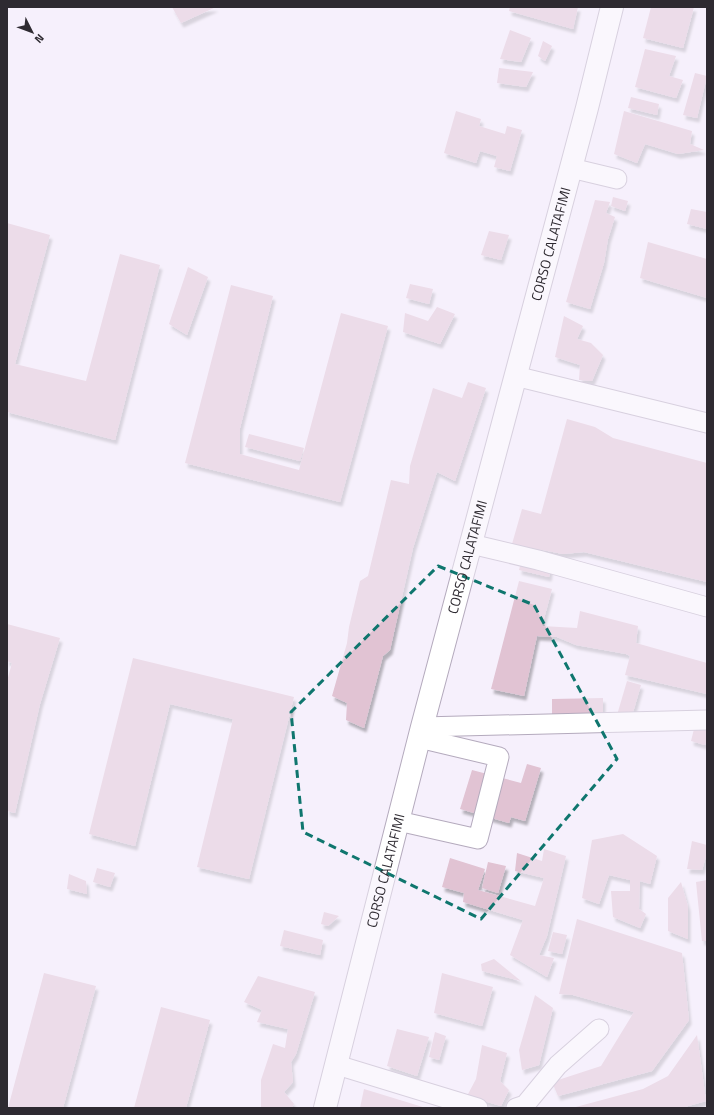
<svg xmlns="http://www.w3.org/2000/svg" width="714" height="1115" viewBox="0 0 714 1115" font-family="'Titillium Web',sans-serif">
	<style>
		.building { fill: #e1c3d3; filter: url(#shadow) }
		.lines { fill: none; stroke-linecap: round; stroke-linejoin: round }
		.minor-casing { stroke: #b4aabd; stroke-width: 21 }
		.major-casing { stroke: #b4aabd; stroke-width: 24 }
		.minor { stroke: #fff; stroke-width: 19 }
		.major { stroke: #fff; stroke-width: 22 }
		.marked { fill: none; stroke: #0f766e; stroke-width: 3; stroke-dasharray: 8 5; stroke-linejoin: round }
		.labels { text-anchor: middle; stroke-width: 3.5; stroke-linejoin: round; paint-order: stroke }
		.street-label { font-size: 14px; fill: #2e2a31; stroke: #f6f0fc }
	</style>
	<defs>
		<filter id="shadow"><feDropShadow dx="2.5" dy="4.5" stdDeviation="1" flood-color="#0004"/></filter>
	</defs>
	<rect width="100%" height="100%" fill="#f6f0fc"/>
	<g class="building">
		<path d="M172 7H216L181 23Z"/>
		<path d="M510 7H578L573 29 509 11Z"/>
		<path d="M651 7H694L683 48 643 38Z"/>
		<path d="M510 30 531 38 521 62 500 59Z"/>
		<path d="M543 41 552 46 545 61 538 56Z"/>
		<path d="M645 49 676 56 669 76 683 80 676 98 635 87Z"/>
		<path d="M499 68 533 72 526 87 497 83Z"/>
		<path d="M695 73 707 76 697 118 683 115Z"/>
		<path d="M631 97 659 104 657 115 628 108Z"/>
		<path d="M456 111 481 119 479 126 505 134 507 126 522 130 510 171 494 167 497 156 480 151 476 163 444 153Z"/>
		<path d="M624 111 692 131 690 144 704 150 678 154 645 144 637 163 614 154Z"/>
		<path d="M613 197 628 201 625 211 611 206Z"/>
		<path d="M595 200 610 202 606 213 615 217 608 239 604 263 590 309 566 302Z"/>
		<path d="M691 209 707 212V229L687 224Z"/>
		<path d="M7 223 50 235 15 364 86 381 120 254 160 265 115 440 7 412Z"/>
		<path d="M489 231 509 235 501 260 481 255Z"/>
		<path d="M648 242 707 259V298L640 278Z"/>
		<path d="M188 267 208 277 187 335 169 324Z"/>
		<path d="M410 284 433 289 429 304 406 298Z"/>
		<path d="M231 285 273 296 240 428V454L299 470 341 313 388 326 340 502 185 463Z"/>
		<path d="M437 307 455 314 440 344 403 332 405 313 428 321Z"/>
		<path d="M564 316 583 326 577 339 591 343 603 355 592 381 579 380 580 365 555 357Z"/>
		<path d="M468 382 486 388 455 481 437 472 413 548 390 650 383 656 364 728 346 720 347 703 332 696 347 643 349 627 360 581 368 576 391 480 409 484 410 466 433 388 462 398Z"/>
		<path d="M567 419 595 427 613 438 707 463V582L584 552 563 554 512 544 522 509 541 514Z"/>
		<path d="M249 434 304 448 300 461 245 447Z"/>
		<path d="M522 558 551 566 549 577 519 570Z"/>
		<path d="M519 581 552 589 542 626 577 628 580 611 638 626 636 643 707 663V694L625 675 630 656 626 654 576 645 557 637 537 636 524 696 491 689Z"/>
		<path d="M7 624 60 638 40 704 15 813 7 811V681L12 663 7 661Z"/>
		<path d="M133 658 294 697 249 879 197 867 233 719 170 704 135 846 89 834Z"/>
		<path d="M627 681 641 685 631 719 617 715Z"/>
		<path d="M603 698V715L552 716V699Z"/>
		<path d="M695 725 707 728V739L705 745 691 741Z"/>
		<path d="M527 764 541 768 525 821 511 817 509 823 460 809 472 770 521 783Z"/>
		<path d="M623 834 657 856 650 884 640 881 639 909 646 914 640 928 613 917 611 891H630V880L609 875 599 904 582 898 592 840Z"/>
		<path d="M692 841 707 845V853L702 870 687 869Z"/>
		<path d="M544 849 566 856 547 936 539 955 554 958 547 977 510 955 523 920 463 902 464 893 442 887 450 858 485 869 478 890 535 906 544 878 515 871 517 853 542 861Z"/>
		<path d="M488 862 506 866 498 893 482 888Z"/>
		<path d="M97 868 115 873 110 887 93 882Z"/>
		<path d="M69 874 86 881 87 894 67 889Z"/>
		<path d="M707 880V941H702L696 882Z"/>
		<path d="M681 882 688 907V939L668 931V898Z"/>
		<path d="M324 912 339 916 328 926 321 924Z"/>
		<path d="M577 919 682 953 689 1020 652 1071 558 1096 552 1082 601 1066 634 1012 573 995 559 994Z"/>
		<path d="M284 930 323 940 320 955 280 946Z"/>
		<path d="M553 932 567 935 562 954 548 951Z"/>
		<path d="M494 959 521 981 482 971 481 964Z"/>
		<path d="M44 973 96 986 63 1108H8Z"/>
		<path d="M442 973 493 987 482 1026 434 1013Z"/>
		<path d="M258 976 315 992 296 1054 291 1062 293 1082 284 1092 294 1104 292 1108H261V1080L273 1044 285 1048 288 1029 257 1022 262 1010 244 1002Z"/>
		<path d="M535 995 553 1008 539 1065 522 1070 519 1050Z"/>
		<path d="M161 1007 210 1020 186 1108H134Z"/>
		<path d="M397 1029 429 1037 417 1076 387 1066Z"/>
		<path d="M435 1032 446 1036 439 1060 429 1057Z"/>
		<path d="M697 1035 706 1101 681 1108H572L643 1089 668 1076Z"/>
		<path d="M482 1045 507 1053 500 1081 509 1090 501 1106 467 1096 476 1079Z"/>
		<path d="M364 1089 426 1108H360Z"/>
	</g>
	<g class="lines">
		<g class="minor-casing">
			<g id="minor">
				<path d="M571 168 617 179"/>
				<path d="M515 376 707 423"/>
				<path d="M471 544 538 560 707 607"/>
				<path d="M422 727 707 720"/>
				<path d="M398 821 478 839 499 757 419 738"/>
				<path d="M337 1065 478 1108"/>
				<path d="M516 1108 525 1105 558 1065 599 1029"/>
			</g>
		</g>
		<g class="major-casing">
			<g id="major">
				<path id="s1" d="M325 1108 422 727 587 108 612 7"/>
			</g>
		</g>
		<use href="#minor" class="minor"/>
		<use href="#major" class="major"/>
	</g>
	<path d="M0 0H714V1115H0ZM438 566 534 605 617 759 481 919 303 832 291 712Z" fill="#f6f0fc" fill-opacity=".55" fill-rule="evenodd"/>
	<path class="marked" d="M438 566 534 605 617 759 481 919 303 832 291 712Z"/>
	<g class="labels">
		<g class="street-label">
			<text dy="5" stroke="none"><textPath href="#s1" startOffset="893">CORSO CALATAFIMI</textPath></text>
			<text dy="5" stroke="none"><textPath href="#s1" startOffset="569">CORSO CALATAFIMI</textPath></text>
			<text dy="5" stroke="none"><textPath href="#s1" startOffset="245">CORSO CALATAFIMI</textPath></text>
		</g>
	</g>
	<rect width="714" height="1115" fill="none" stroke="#2e2a31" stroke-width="16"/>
	<g transform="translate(32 32) rotate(132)" stroke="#f6f0fc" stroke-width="3" paint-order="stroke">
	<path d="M0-3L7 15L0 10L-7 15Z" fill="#2e2a31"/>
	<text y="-6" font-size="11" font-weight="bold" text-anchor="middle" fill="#2e2a31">N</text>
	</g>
</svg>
